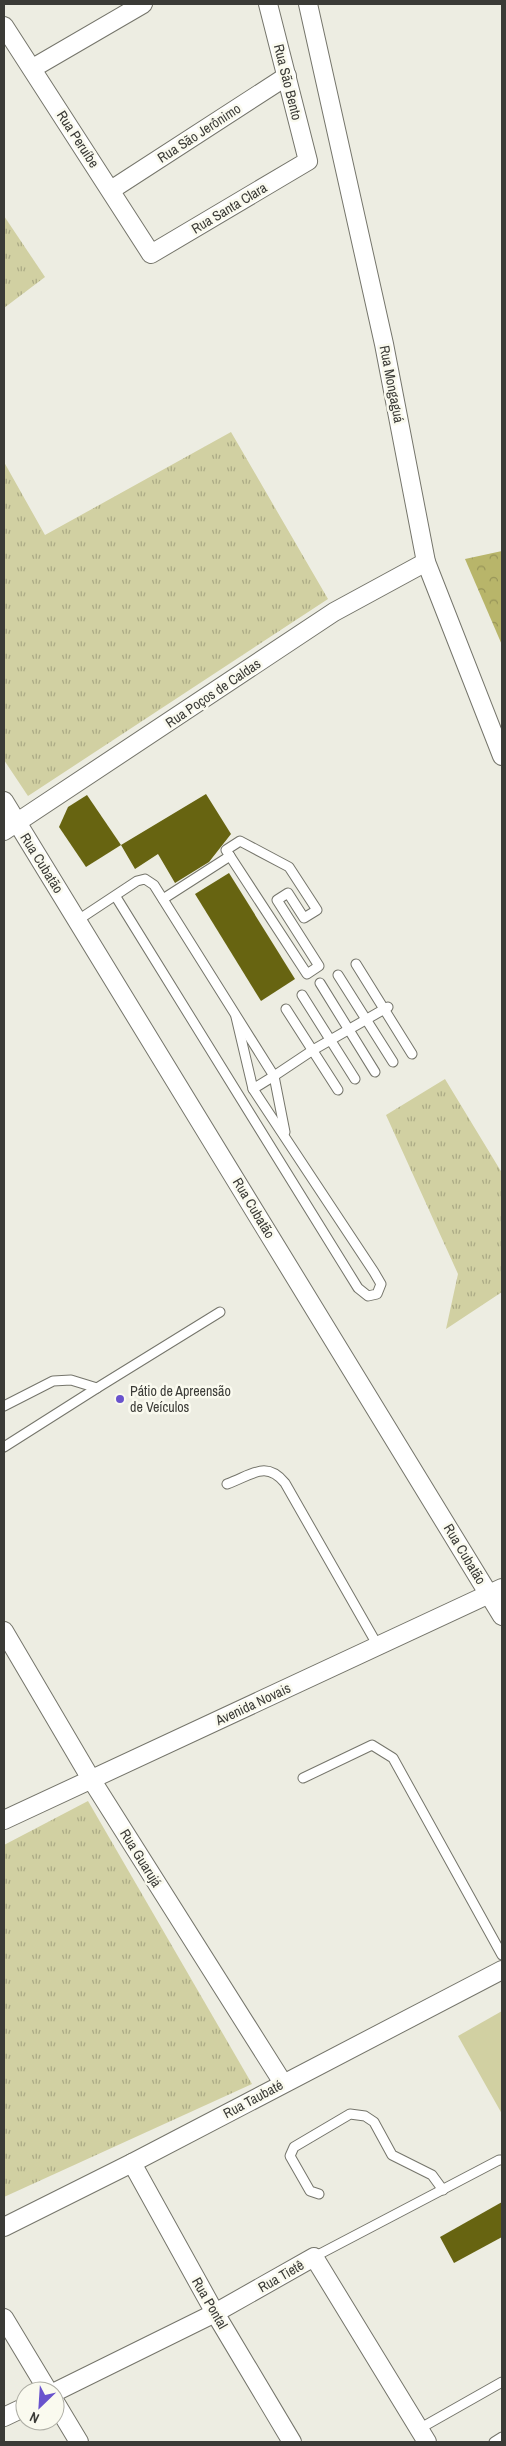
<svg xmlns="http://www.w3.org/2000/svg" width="506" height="2446" viewBox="0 0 506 2446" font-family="'Archivo Narrow',sans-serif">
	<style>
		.grass { fill: url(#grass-tufts) }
		.forest { fill: url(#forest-crowns) }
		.pitch { fill: #d1d0a2 }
		.building { fill: #676411 }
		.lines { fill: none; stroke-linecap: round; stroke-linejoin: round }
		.lane-casing { stroke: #75756b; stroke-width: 11 }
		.street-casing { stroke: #75756b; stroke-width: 20 }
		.lane { stroke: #fff; stroke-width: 9 }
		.street { stroke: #fff; stroke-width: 18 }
		.poi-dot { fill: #6953cd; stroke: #fafaef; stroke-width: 2 }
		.labels { text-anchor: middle; stroke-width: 5; stroke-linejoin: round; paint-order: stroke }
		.street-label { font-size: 14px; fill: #3b3b37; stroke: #fafaef }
		.poi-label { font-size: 14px; fill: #3b3b37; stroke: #fafaef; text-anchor: start }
	</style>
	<defs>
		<pattern id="grass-tufts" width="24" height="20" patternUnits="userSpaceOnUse" patternTransform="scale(1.25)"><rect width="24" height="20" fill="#d1d0a2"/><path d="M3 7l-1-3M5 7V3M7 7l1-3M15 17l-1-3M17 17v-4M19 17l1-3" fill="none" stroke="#abaa85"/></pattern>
		<pattern id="forest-crowns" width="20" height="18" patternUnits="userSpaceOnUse" patternTransform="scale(1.25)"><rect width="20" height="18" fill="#b8b56a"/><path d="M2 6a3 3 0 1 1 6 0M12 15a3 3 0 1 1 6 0" fill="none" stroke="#979458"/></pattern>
	</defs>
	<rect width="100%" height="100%" fill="#edede2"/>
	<g class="grass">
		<path d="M4 216 45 277 4 308Z"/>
		<path d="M231 432 328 599 28 796 4 760V462L45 535Z"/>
		<path d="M445 1079 502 1173V1292L446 1329 458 1274 386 1115Z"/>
		<path d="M88 1801 252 2084 4 2197V1845Z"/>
	</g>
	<path class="forest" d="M502 551V645L465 559Z"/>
	<path class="pitch" d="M502 2011V2114L458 2036Z"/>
	<g class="building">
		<path d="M206 794 231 834 209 862 175 883 158 854 135 869 121 845Z"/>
		<path d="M87 795 121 845 86 867 59 827 68 807Z"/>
		<path d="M229 873 295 979 261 1001 195 894Z"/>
		<path d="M502 2202V2237L454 2263 440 2237Z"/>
	</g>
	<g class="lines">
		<g class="lane-casing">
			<g id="lane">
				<path d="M240 841 289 867 317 910 304 918 288 893 277 900 319 966 307 974 226 850Z"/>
				<path d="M116 897 358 1288 368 1296 377 1294 381 1284 374 1272 253 1089"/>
				<path d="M163 899 230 856"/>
				<path d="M78 920 137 881 145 879 154 885 274 1076 313 1050 388 1007"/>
				<path d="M356 964 412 1054"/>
				<path d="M338 975 393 1062"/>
				<path d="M320 983 375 1072"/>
				<path d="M302 995 355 1079"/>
				<path d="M286 1009 338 1090"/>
				<path d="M236 1017 253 1089 274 1076 285 1132"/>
				<path d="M4 1406 53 1381 71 1380 97 1388 220 1312"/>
				<path d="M4 1447 97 1388"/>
				<path d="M227 1484C252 1475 266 1460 285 1483L378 1646"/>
				<path d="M303 1778 372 1745 393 1758 502 1955"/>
				<path d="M319 2194 310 2191 290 2156 294 2147 350 2114 365 2116 374 2122 392 2155 432 2175 443 2190"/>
				<path d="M314 2257 499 2160H502"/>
				<path d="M419 2429 502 2382"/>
				<path d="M494 2442 502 2437"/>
			</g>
		</g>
		<g class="street-casing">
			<g id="street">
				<path d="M308 4 384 344 426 562 502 756"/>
				<path d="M4 26 151 254 308 161 268 4"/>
				<path d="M33 68 143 4"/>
				<path d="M111 190 287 76"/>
				<path d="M4 801 502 1616"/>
				<path d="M4 831 334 612 426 562"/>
				<path d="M4 1631 91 1779 283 2083"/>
				<path d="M4 1820 502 1588"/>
				<path d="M132 2163 215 2313 292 2442"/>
				<path d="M4 2227 132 2163 502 1970"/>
				<path d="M4 2318 48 2391"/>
				<path d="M55 2392 215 2313 314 2257 427 2442"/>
				<path d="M55 2402 79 2442"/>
				<path d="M4 2417 25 2407"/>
			</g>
		</g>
		<use href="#lane" class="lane"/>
		<use href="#street" class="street"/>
	</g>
	<circle class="poi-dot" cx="120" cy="1399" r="5"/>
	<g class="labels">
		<g class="street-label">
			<text transform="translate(288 82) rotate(76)" y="5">Rua São Bento</text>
			<text transform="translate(199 133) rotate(-33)" y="5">Rua São Jerônimo</text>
			<text transform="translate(78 139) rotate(57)" y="5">Rua Peruíbe</text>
			<text transform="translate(229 208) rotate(-31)" y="5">Rua Santa Clara</text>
			<text transform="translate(392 384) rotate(79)" y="5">Rua Mongaguá</text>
			<text transform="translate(213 693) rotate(-34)" y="5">Rua Poços de Caldas</text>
			<text transform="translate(42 863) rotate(58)" y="5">Rua Cubatão</text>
			<text transform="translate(254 1208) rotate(59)" y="5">Rua Cubatão</text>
			<text transform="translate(465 1554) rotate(59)" y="5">Rua Cubatão</text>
			<text transform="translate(253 1704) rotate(-25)" y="5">Avenida Novais</text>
			<text transform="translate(141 1858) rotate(58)" y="5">Rua Guarujá</text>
			<text transform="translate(253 2099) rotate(-28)" y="5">Rua Taubaté</text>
			<text transform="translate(281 2276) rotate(-30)" y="5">Rua Tietê</text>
			<text transform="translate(210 2303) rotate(60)" y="5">Rua Pontal</text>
		</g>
		<g class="poi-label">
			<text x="130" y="1396">Pátio de Apreensão<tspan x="130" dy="16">de Veículos</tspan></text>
		</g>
	</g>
	<rect width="506" height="2446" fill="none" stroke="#3b3b37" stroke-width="10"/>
	<g transform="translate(40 2406) rotate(205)"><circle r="24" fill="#fafaef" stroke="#aeaea5"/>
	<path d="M0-4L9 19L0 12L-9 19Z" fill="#6953cd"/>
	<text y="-8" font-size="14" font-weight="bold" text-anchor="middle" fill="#3b3b37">N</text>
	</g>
</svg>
